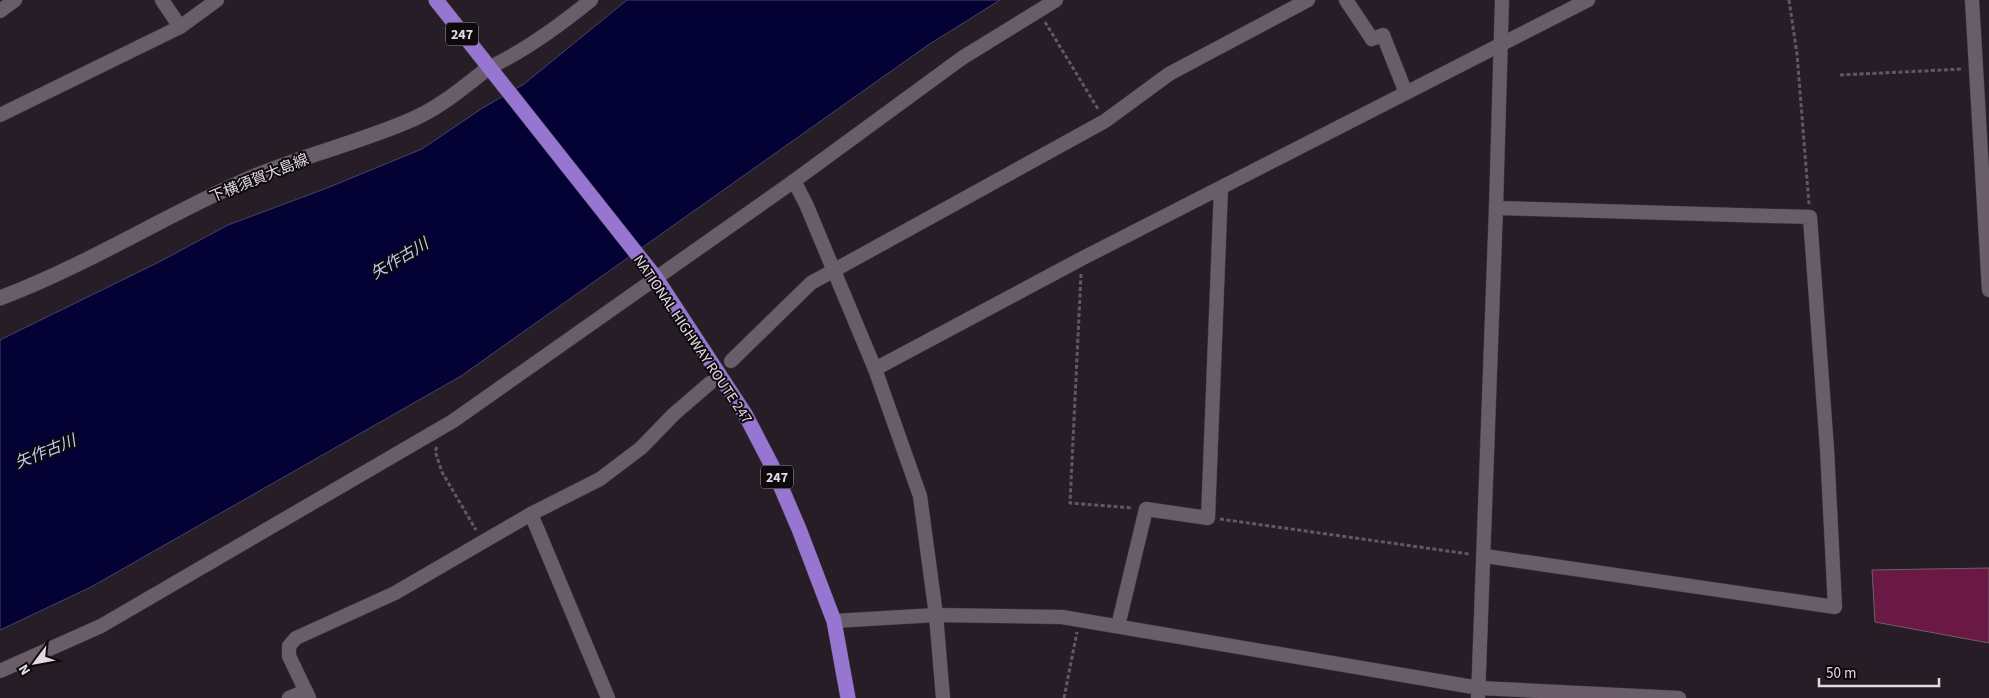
<svg xmlns="http://www.w3.org/2000/svg" width="1989" height="698" viewBox="0 0 1989 698" font-family="'Source Sans 3','Noto Sans JP',sans-serif">
	<style>
		.water { fill: #040235; stroke: #464369 }
		.building { fill: #691944; stroke: #6f5f65 }
		.lines { fill: none; stroke-linecap: round; stroke-linejoin: round }
		.minor-casing { stroke: #413a42; stroke-width: 15 }
		.secondary-casing { stroke: #413a42; stroke-width: 16 }
		.trunk-casing { stroke: #413a42; stroke-width: 16 }
		.path { stroke: #615961; stroke-width: 3; stroke-dasharray: 4 2.5; stroke-linecap: butt }
		.minor { stroke: #685d68; stroke-width: 14 }
		.secondary { stroke: #685d68; stroke-width: 15 }
		.trunk { stroke: #9776d1; stroke-width: 15 }
		.labels { text-anchor: middle; stroke-width: 4; stroke-linejoin: round; paint-order: stroke }
		.shield { fill: #0d090d; stroke: #a19ca1; stroke-width: 1 }
		.shield-label { font-size: 14px; font-weight: bold; fill: #e1dbe1 }
		.street-label { font-size: 15px; fill: #e1dbe1; stroke: #0d090d }
		.water-label { font-size: 16px; font-style: italic; fill: #bdcbf5; stroke: #0d090d }
	</style>
	<rect width="100%" height="100%" fill="#271d27"/>
	<path class="water" d="M627 0H1000L928 45 461 376 91 587 0 630V340L159 262 228 225 327 188 422 149 481 109 524 84Z"/>
	<path class="building" d="M1989 568V643L1875 622 1872 570Z"/>
	<g class="lines">
		<g class="minor-casing">
			<g id="minor">
				<path d="M162 0 180 27"/>
				<path d="M1346 0 1372 39 1383 35 1406 93"/>
				<path d="M1972 0 1989 290"/>
				<path d="M0 11 15 0"/>
				<path d="M488 68C525 51 559 26 591 0"/>
				<path d="M0 115 180 27 217 0"/>
				<path d="M794 181 806 204 875 369 920 496 936 615 943 698"/>
				<path d="M731 361 811 283 1105 121 1169 74 1308 0"/>
				<path d="M875 369 1081 259 1588 0"/>
				<path d="M531 514 608 698"/>
				<path d="M1485 556 1835 607 1827 449 1810 217 1496 208"/>
				<path d="M834 621 936 615 1062 617 1479 688 1679 698"/>
				<path d="M1118 626 1146 509 1208 518 1221 188"/>
				<path d="M0 671 101 626 453 421 794 181 962 58 1056 0"/>
				<path d="M289 698 306 691"/>
				<path d="M309 698 289 656V646L296 638 395 593 531 514 600 479 641 448 674 414 710 383"/>
				<path d="M1478 698 1496 208 1502 0"/>
			</g>
		</g>
		<g class="secondary-casing">
			<path id="secondary" d="M0 298C83 267 159 219 239 183 293 158 352 145 406 122 437 110 463 88 488 68"/>
		</g>
		<g class="trunk-casing">
			<path id="trunk" d="M436 0 656 278 745 414 772 466 799 529 834 621 848 698"/>
		</g>
		<g class="path">
			<path d="M1789 0 1797 54 1809 204"/>
			<path d="M1045 22 1098 109"/>
			<path d="M1840 75 1963 69"/>
			<path d="M1081 274 1070 503 1133 508"/>
			<path d="M437 447 435 451 442 472 476 530"/>
			<path d="M1220 519 1469 554"/>
			<path d="M1064 698 1077 632"/>
		</g>
		<use href="#minor" class="minor"/>
		<use href="#secondary" class="secondary"/>
		<use href="#trunk" class="trunk"/>
	</g>
	<g class="labels">
		<g class="shield">
			<rect x="446" y="22.5" width="32" height="23" rx="4"/>
			<rect x="761" y="465.5" width="32" height="23" rx="4"/>
		</g>
		<g class="shield-label">
			<text x="462" y="39">247</text>
			<text x="777" y="482">247</text>
		</g>
		<g class="street-label">
			<text transform="translate(259 178) rotate(-22)" y="5">下横須賀大島線</text>
			<text transform="translate(693 339) rotate(56)" y="5">NATIONAL HIGHWAY ROUTE 247</text>
		</g>
		<g class="water-label">
			<text transform="translate(399 258) rotate(-31)" y="6">矢作古川</text>
			<text transform="translate(45 451) rotate(-22)" y="6">矢作古川</text>
		</g>
	</g>
	<g transform="translate(35 663) rotate(238)" stroke="#0d090d" stroke-width="4" paint-order="stroke">
	<path d="M0-4L9 19L0 12L-9 19Z" fill="#e1dbe1"/>
	<text y="-8" font-size="14" font-weight="bold" text-anchor="middle" fill="#e1dbe1">N</text>
	</g>
	<path d="M1819 678v8h120v-8" fill="none" stroke="#e1dbe1" stroke-width="2.5"/>
	<text x="1826" y="678" font-size="15" fill="#e1dbe1" stroke="#0d090d" stroke-width="4" paint-order="stroke">50 m</text>
</svg>
